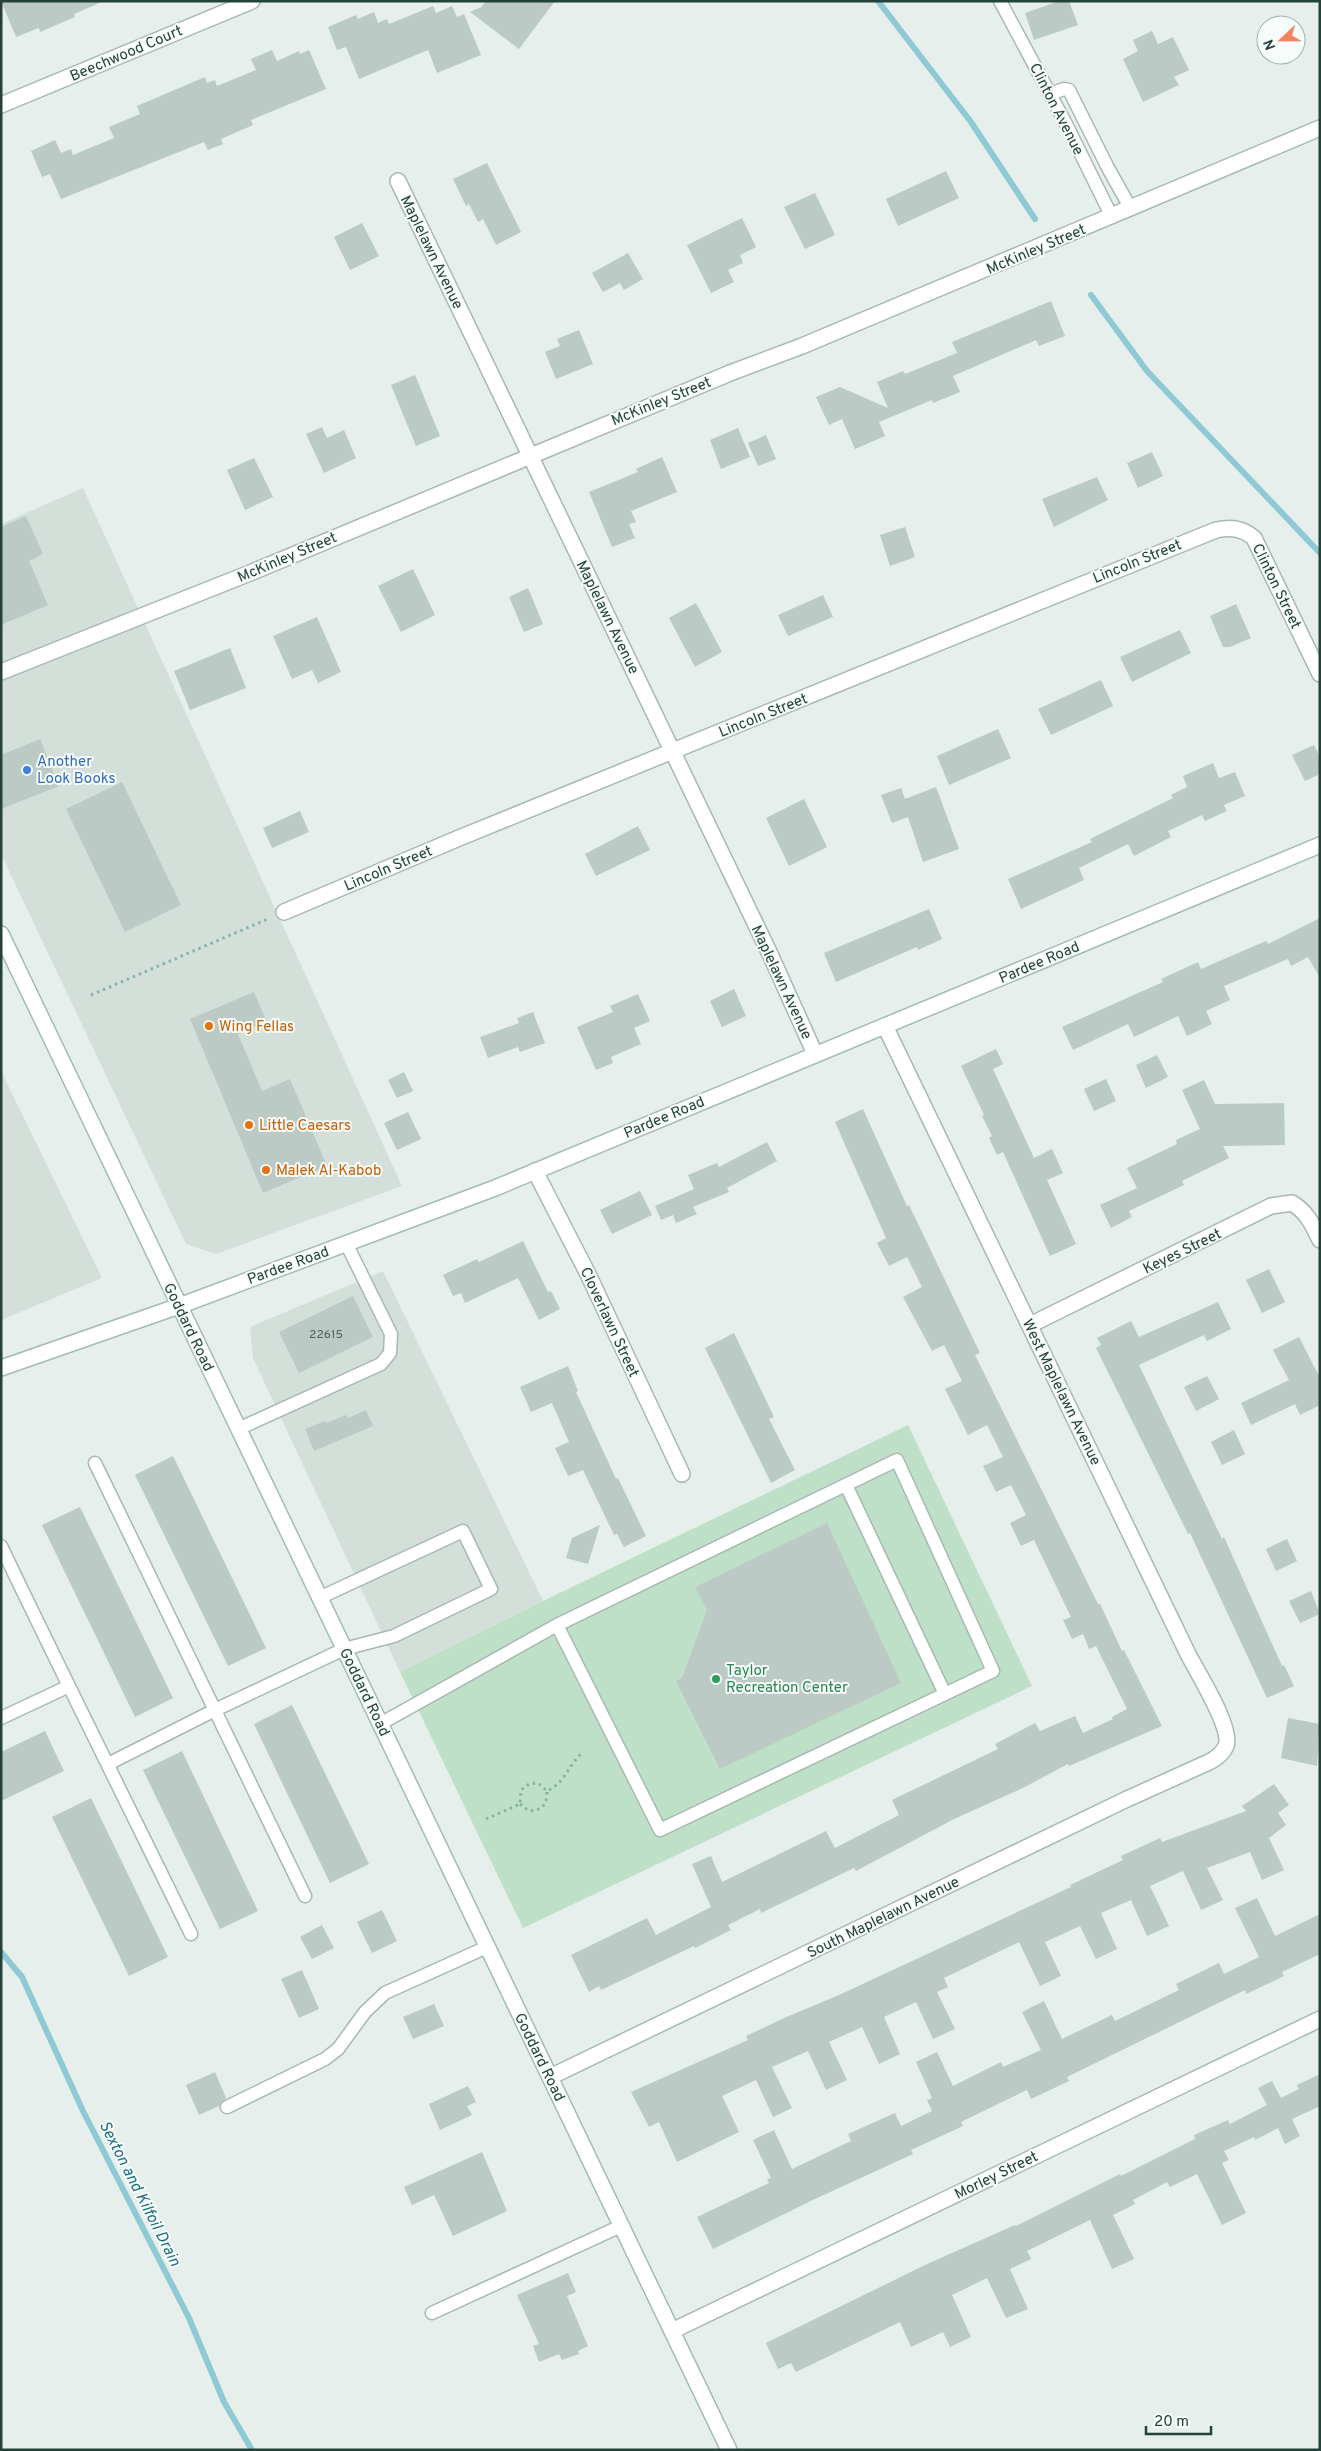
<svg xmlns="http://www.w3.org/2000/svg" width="1321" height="2451" viewBox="0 0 1321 2451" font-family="Overpass,sans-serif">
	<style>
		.built { fill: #d4dfda }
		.green { fill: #bfe0c8 }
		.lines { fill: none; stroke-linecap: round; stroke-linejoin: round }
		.stream { stroke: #8ec9d4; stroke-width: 6 }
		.building { fill: #bbcac4 }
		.lane-casing { stroke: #a8b8b2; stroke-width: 15 }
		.street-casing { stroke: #a8b8b2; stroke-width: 18 }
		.secondary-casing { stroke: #a4bbb3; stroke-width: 18 }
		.path { stroke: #86b3a5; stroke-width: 3; stroke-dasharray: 2.5 4; stroke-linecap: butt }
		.lane { stroke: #fff; stroke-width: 12 }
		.street { stroke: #fff; stroke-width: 15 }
		.secondary { stroke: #fff; stroke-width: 15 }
		.shop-dot { fill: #3f7fe0; stroke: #f7fbf9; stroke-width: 2 }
		.food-dot { fill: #e8710a; stroke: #f7fbf9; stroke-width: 2 }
		.leisure-dot { fill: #2e9e5b; stroke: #f7fbf9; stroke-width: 2 }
		.labels { text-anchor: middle; stroke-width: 4; stroke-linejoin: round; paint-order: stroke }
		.number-label { font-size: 12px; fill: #4a645c }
		.street-label { font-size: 15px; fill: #24423a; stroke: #f7fbf9 }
		.shop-label { font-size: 15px; fill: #366cbe; stroke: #f7fbf9; text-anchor: start }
		.food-label { font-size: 15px; fill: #c56008; stroke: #f7fbf9; text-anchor: start }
		.leisure-label { font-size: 15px; fill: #27864d; stroke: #f7fbf9; text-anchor: start }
		.water-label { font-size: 16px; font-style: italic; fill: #1c6f80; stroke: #f7fbf9 }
	</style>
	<rect width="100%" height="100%" fill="#e6efeb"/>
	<g class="built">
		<path d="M83 488 402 1186 216 1254 186 1244 1 854V524Z"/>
		<path d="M1 1071 102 1278 1 1320Z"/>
		<path d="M383 1271 543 1601 400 1672 253 1358 250 1327Z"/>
	</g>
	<path class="green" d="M908 1425 1032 1686 523 1928 400 1672 543 1601Z"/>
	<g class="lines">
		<g class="stream">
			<path d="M878 1 971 122 1035 219"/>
			<path d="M1091 295 1147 371 1320 553"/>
			<path d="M1 1952 22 1977 83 2111 189 2318 224 2402 252 2450"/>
		</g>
	</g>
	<g class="building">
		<path d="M1 1H104L74 14 75 17 40 32 39 28 16 37Z"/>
		<path d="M486 1H555L519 49 470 12 481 7Z"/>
		<path d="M1059 1H1069L1078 25 1034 40 1025 13Z"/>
		<path d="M433 6 436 13 452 6 457 17 464 14 481 55 437 73 428 50 359 79 346 47 337 50 328 27 356 15 358 19 374 12 378 23 387 19 389 24Z"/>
		<path d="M1152 31 1158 44 1173 37 1189 70 1174 77 1179 85 1143 102 1123 59 1138 51 1133 40Z"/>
		<path d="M272 50 277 61 299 51 300 54 309 50 326 89 251 120 253 125 221 139 223 144 208 150 204 142 61 199 50 174 42 177 31 151 55 140 61 153 71 149 73 155 114 138 109 127 140 114 137 106 205 77 207 83 215 80 217 86 256 70 251 59Z"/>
		<path d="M487 163 521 232 496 245 483 219 478 222 469 204 466 206 453 179Z"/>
		<path d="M946 171 959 198 898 226 886 199Z"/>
		<path d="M815 193 835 235 805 249 784 207Z"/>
		<path d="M742 218 756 247 740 255 743 263 728 270 734 282 711 293 687 245Z"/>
		<path d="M362 223 379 256 350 270 334 237Z"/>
		<path d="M628 253 643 279 624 290 620 283 603 292 592 273Z"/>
		<path d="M1051 301 1065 336 1039 346 1036 340 953 376 960 392 933 403 932 400 879 422 885 436 855 449 842 419 829 425 816 397 840 387 888 408 877 382 903 371 905 374 957 353 952 342Z"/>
		<path d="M579 330 593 364 556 379 545 352 560 346 557 339Z"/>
		<path d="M415 375 440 436 416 446 391 385Z"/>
		<path d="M322 427 327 438 344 430 356 458 324 473 306 434Z"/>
		<path d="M738 428 750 457 721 469 710 440Z"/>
		<path d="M766 435 776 459 758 466 748 443Z"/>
		<path d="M1152 452 1163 476 1138 488 1127 463Z"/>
		<path d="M662 457 677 492 631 511 636 522 629 524 635 538 612 547 589 492 638 472 636 469Z"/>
		<path d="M254 458 273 497 245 510 227 470Z"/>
		<path d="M1097 477 1108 500 1054 527 1042 499Z"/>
		<path d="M26 516 43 554 29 561 48 605 1 625V527Z"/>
		<path d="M905 527 915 557 890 566 880 535Z"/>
		<path d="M413 569 435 615 401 632 378 586Z"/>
		<path d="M528 588 543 624 524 632 509 597Z"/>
		<path d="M823 595 833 617 788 636 778 615Z"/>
		<path d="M696 603 722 652 695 667 669 618Z"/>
		<path d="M1236 604 1251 638 1230 647H1223L1210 616Z"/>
		<path d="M317 617 341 672 318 683 312 670 292 679 273 636Z"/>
		<path d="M1180 630 1191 653 1132 682 1120 657Z"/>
		<path d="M230 648 246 688 190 710 174 671Z"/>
		<path d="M1101 680 1113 706 1051 735 1038 709Z"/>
		<path d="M998 729 1011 758 949 785 937 756Z"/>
		<path d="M40 739 59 786 1 809V755Z"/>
		<path d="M1314 745 1320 757V774L1305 781 1292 755Z"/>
		<path d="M1213 763 1219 778 1235 772 1245 796 1224 805 1227 811 1205 821 1202 815 1168 831 1171 837 1134 856 1128 844 1079 868 1084 880 1021 909 1008 879 1092 842 1090 839 1173 798 1171 795 1187 787 1183 776Z"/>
		<path d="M122 782 181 905 125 932 66 809Z"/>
		<path d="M936 787 959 849 923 862 908 817 892 823 881 795 901 788 905 799Z"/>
		<path d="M804 799 827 847 789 866 766 818Z"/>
		<path d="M300 811 309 832 272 848 263 828Z"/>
		<path d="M638 826 650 850 596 876 585 854Z"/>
		<path d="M929 909 942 939 918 950 917 947 836 982 824 953Z"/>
		<path d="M1320 918V978L1308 957 1291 966 1288 959 1224 986 1230 1000 1206 1011 1212 1024 1187 1036 1178 1016 1134 1037 1128 1024 1073 1050 1062 1027 1163 982 1161 979 1198 962 1201 969 1266 941 1268 944Z"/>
		<path d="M734 989 746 1016 722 1027 710 1001Z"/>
		<path d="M254 992 267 1022 238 1034 262 1091 290 1079 327 1166 263 1193 190 1019Z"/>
		<path d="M638 994 650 1021 634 1028 641 1044 611 1057 613 1063 596 1070 577 1027 613 1012 610 1006Z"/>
		<path d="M533 1012 545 1043 520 1052 518 1047 488 1058 480 1037 519 1023 517 1018Z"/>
		<path d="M996 1049 1003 1064 993 1069 1034 1158 1052 1149 1063 1173 1047 1180 1076 1244 1050 1256 1003 1152 997 1155 989 1138 992 1136 982 1116 984 1115 961 1066Z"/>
		<path d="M1157 1055 1168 1077 1146 1088 1136 1065Z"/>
		<path d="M404 1072 413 1091 397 1098 388 1080Z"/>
		<path d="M1106 1079 1116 1101 1094 1111 1084 1089Z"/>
		<path d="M1204 1080 1215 1104 1284 1103 1285 1145 1223 1146 1229 1158 1182 1181 1184 1185 1129 1211 1132 1217 1111 1228 1100 1205 1137 1188 1127 1168 1177 1144 1176 1140 1200 1129 1182 1090Z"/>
		<path d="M863 1109 907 1206 909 1205 980 1353 975 1355 1098 1604H1100L1122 1651 1124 1650 1162 1726 1069 1766 1068 1764 1021 1789 954 1819 856 1871 854 1868 761 1913 760 1909 728 1925 731 1930 695 1948 694 1946 601 1990 599 1986 589 1992 571 1955 647 1918 656 1935 711 1907 692 1864 711 1856 722 1882 826 1831 835 1848 899 1815 892 1800 998 1749 995 1744 1035 1723 1040 1731 1075 1716 1083 1733 1113 1719 1112 1717 1127 1709 1096 1646 1089 1649 1083 1634 1072 1639 1063 1620 1071 1617 1034 1540 1021 1546 1010 1523 1026 1515 1011 1485 996 1492 983 1466 1003 1457 987 1425 968 1435 945 1389 962 1381 944 1345 932 1351 903 1297 922 1287 907 1257 889 1266 877 1243 886 1238 835 1122Z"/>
		<path d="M408 1112 421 1139 397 1150 384 1123Z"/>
		<path d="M767 1142 777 1161 727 1188 729 1192 693 1207 697 1214 676 1223 673 1215 661 1220 655 1206 694 1189 688 1175 717 1163 719 1167Z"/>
		<path d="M640 1191 652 1215 612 1234 600 1210Z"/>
		<path d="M523 1241 548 1292 551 1291 560 1309 539 1320 518 1278 465 1303 461 1293 453 1296 443 1275 477 1259 479 1262Z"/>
		<path d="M1269 1269 1285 1302 1262 1313 1246 1280Z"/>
		<path d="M353 1296 373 1337 299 1373 279 1332Z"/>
		<path d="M1218 1302 1231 1329 1207 1341 1204 1335 1139 1365 1222 1539 1224 1537 1282 1666 1284 1665 1294 1686 1267 1698 1190 1533 1188 1534 1096 1348 1101 1345 1097 1338 1131 1321 1139 1337Z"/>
		<path d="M734 1333 774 1417 769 1419 795 1470 771 1483 705 1348Z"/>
		<path d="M1299 1337 1320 1378V1405L1300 1415 1295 1404 1251 1425 1241 1403 1289 1380 1273 1350Z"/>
		<path d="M568 1366 578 1391 576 1392 616 1479 618 1478 646 1536 624 1547 617 1534 614 1535 583 1470 568 1476 555 1448 569 1442 552 1403 531 1412 520 1387Z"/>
		<path d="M1207 1376 1219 1399 1196 1411 1184 1387Z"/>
		<path d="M366 1410 373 1426 314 1451 305 1429 325 1421 326 1423 346 1415 348 1418Z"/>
		<path d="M1234 1430 1245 1454 1222 1465 1211 1442Z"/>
		<path d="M173 1456 266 1648 228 1666 135 1475Z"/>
		<path d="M80 1507 173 1698 135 1717 42 1525Z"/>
		<path d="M827 1523 901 1683 720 1769 676 1681 682 1678 707 1610 695 1587Z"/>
		<path d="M600 1525 588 1564 566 1558 572 1538Z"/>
		<path d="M1287 1539 1297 1561 1276 1571 1266 1549Z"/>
		<path d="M1311 1591 1320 1614 1300 1623 1289 1601Z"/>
		<path d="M292 1705 369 1864 330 1883 254 1724Z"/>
		<path d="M1288 1718 1320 1724 1317 1766 1281 1758Z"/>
		<path d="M45 1731 64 1771 1 1801V1752Z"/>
		<path d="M182 1751 258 1911 220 1929 143 1770Z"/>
		<path d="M1274 1784 1289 1805 1278 1813 1286 1825 1269 1838 1284 1870 1262 1880 1250 1852 1207 1868 1223 1900 1201 1910 1183 1871 1150 1886 1169 1926 1147 1936 1131 1900 1101 1913 1117 1949 1096 1959 1080 1926 1045 1942 1061 1976 1040 1986 1019 1942 944 1978 948 1987 937 1992 955 2029 933 2039 916 2002 884 2017 900 2054 879 2064 862 2027 829 2042 847 2080 826 2090 808 2051 772 2067 792 2108 773 2117 756 2080 722 2096 739 2132 677 2162 659 2122 649 2127 631 2092 748 2040 746 2036 784 2018 839 1995 1071 1887 1070 1885 1123 1860 1121 1856 1160 1838 1162 1842 1246 1811 1242 1806Z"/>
		<path d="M91 1798 168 1957 129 1976 52 1817Z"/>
		<path d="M1257 1898 1275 1936 1320 1914V1954L1282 1972 1284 1976 1246 1994 1245 1990 1067 2077 1069 2081 1031 2099 1027 2090 961 2122 963 2126 911 2150 913 2154 815 2199 713 2249 697 2217 769 2183 767 2179 771 2178 753 2140 774 2130 792 2169 851 2141 848 2134 895 2113 901 2126 932 2111 927 2100 932 2098 916 2062 937 2052 953 2086 1001 2062 1003 2067 1041 2050 1022 2012 1044 2001 1062 2039 1112 2015 1115 2021 1179 1990 1176 1984 1219 1963 1224 1974 1259 1957 1235 1908Z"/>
		<path d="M382 1910 397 1941 372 1953 357 1922Z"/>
		<path d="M322 1925 334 1948 312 1959 300 1937Z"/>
		<path d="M302 1970 319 2009 299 2018 281 1979Z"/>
		<path d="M434 2004 444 2026 413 2039 403 2017Z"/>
		<path d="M215 2072 226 2098 219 2106 199 2115 186 2085Z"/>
		<path d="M1320 2074V2106L1292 2119 1300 2136 1285 2144 1278 2128 1255 2140 1254 2137 1224 2151 1229 2160 1222 2163 1246 2213 1222 2225 1197 2174 1170 2187 1167 2182 1133 2200 1135 2204 1113 2215 1134 2259 1112 2269 1090 2220 1027 2251 1031 2259 1010 2269 1028 2309 1006 2318 987 2278 952 2295 971 2337 950 2347 943 2332 911 2347 900 2322 796 2372 791 2363 778 2369 766 2343 925 2265 1015 2225 1016 2226 1120 2174 1121 2176 1195 2139 1194 2135 1228 2120 1230 2124 1267 2105 1258 2088 1272 2081 1281 2098 1299 2089 1297 2085Z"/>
		<path d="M468 2086 476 2102 467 2106 472 2115 440 2130 429 2104Z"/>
		<path d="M482 2152 507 2211 453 2236 434 2195 412 2205 404 2187Z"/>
		<path d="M568 2273 576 2292 567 2296 588 2346 578 2351 579 2354 562 2360 559 2354 539 2362 533 2346 539 2344 517 2295Z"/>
	</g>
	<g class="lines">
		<g class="lane-casing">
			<g id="lane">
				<path d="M1000 1 1065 122 1112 217"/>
				<path d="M1050 94 1064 89 1069 90 1108 168 1131 209"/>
				<path d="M238 1429 381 1364 390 1353 391 1334 346 1243"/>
				<path d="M95 1463 305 1896"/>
				<path d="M846 1485 945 1694"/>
				<path d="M1 1546C63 1676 128 1805 191 1934"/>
				<path d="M1 1718 67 1687"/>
				<path d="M380 1724 557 1625 897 1460 993 1671 660 1830 557 1625"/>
				<path d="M108 1764 215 1710 344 1649 394 1636 491 1589 463 1531 319 1598"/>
				<path d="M227 2107 325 2059 338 2049 365 2012 385 1993 487 1947"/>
				<path d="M432 2313 621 2226"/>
			</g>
		</g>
		<g class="street-casing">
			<g id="street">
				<path d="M1 105 252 1"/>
				<path d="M398 181 770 954 815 1054"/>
				<path d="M1 672 250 573 730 373 802 346 1320 128"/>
				<path d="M284 912 459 838 1216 530C1231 527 1242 528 1254 538L1320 674"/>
				<path d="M535 1171 588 1274 682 1474"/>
				<path d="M1030 1325 1271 1206 1292 1203C1308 1213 1312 1224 1320 1240"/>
				<path d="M550 2077 1125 1800 1209 1762C1215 1759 1223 1753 1226 1746 1233 1728 1197 1672 1188 1654L885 1026"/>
				<path d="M672 2331 1320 2019"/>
			</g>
		</g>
		<g class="secondary-casing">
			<g id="secondary">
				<path d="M1 934 729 2450"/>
				<path d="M1 1368 179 1306 495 1188 1320 845"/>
			</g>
		</g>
		<g class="path">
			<path d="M91 995 270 918"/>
			<path d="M520 1804 529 1811C543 1810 547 1805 547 1791"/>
			<path d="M486 1819 520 1804 521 1790 529 1784 538 1783 547 1791C566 1782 567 1767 581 1754"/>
		</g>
		<use href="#lane" class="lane"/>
		<use href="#street" class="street"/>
		<use href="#secondary" class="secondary"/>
	</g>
	<circle class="shop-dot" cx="27" cy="770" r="5"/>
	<g class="food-dot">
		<circle cx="209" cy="1026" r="5"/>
		<circle cx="249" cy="1125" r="5"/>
		<circle cx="266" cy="1170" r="5"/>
	</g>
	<circle class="leisure-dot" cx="716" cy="1679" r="5"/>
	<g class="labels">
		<g class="number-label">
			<text x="326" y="1338">22615</text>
		</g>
		<g class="street-label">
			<text transform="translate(126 53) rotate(-23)" y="5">Beechwood Court</text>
			<text transform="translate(1057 109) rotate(63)" y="5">Clinton Avenue</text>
			<text transform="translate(1036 249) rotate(-23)" y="5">McKinley Street</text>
			<text transform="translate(432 252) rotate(64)" y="5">Maplelawn Avenue</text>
			<text transform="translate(661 401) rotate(-22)" y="5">McKinley Street</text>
			<text transform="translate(287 557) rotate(-23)" y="5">McKinley Street</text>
			<text transform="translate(1137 561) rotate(-22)" y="5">Lincoln Street</text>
			<text transform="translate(1277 586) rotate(64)" y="5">Clinton Street</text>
			<text transform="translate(608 617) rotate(64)" y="5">Maplelawn Avenue</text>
			<text transform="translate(763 715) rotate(-22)" y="5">Lincoln Street</text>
			<text transform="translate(388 868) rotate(-23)" y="5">Lincoln Street</text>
			<text transform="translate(1039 962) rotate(-23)" y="5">Pardee Road</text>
			<text transform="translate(782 982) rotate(65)" y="5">Maplelawn Avenue</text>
			<text transform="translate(664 1117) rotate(-23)" y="5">Pardee Road</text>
			<text transform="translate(1182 1251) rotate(-26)" y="5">Keyes Street</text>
			<text transform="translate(288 1265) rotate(-20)" y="5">Pardee Road</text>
			<text transform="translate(610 1322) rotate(65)" y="5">Cloverlawn Street</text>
			<text transform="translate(189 1327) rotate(64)" y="5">Goddard Road</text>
			<text transform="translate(1062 1392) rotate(64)" y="5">West Maplelawn Avenue</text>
			<text transform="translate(365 1692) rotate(64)" y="5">Goddard Road</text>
			<text transform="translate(883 1917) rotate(-26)" y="5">South Maplelawn Avenue</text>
			<text transform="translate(540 2057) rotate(64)" y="5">Goddard Road</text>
			<text transform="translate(996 2175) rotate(-26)" y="5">Morley Street</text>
		</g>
		<g class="shop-label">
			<text x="37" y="766">Another<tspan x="37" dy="17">Look Books</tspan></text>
		</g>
		<g class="food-label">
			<text x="219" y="1031">Wing Fellas</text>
			<text x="259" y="1130">Little Caesars</text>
			<text x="276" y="1175">Malek Al-Kabob</text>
		</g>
		<g class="leisure-label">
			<text x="726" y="1675">Taylor<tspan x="726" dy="17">Recreation Center</tspan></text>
		</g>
		<g class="water-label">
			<text transform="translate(141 2193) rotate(63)" y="6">Sexton and Kilfoil Drain</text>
		</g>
	</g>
	<rect width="1321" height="2451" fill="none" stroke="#24423a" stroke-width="5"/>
	<g transform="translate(1281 40) rotate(248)"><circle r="24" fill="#f7fbf9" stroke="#a3b1ad"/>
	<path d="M0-4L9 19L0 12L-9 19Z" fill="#f4845f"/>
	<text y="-8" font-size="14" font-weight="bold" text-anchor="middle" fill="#24423a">N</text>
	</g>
	<path d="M1146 2426v8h65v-8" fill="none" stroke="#24423a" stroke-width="2.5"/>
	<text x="1154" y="2426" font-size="15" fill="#24423a" stroke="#f7fbf9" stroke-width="4" paint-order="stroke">20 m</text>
</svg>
